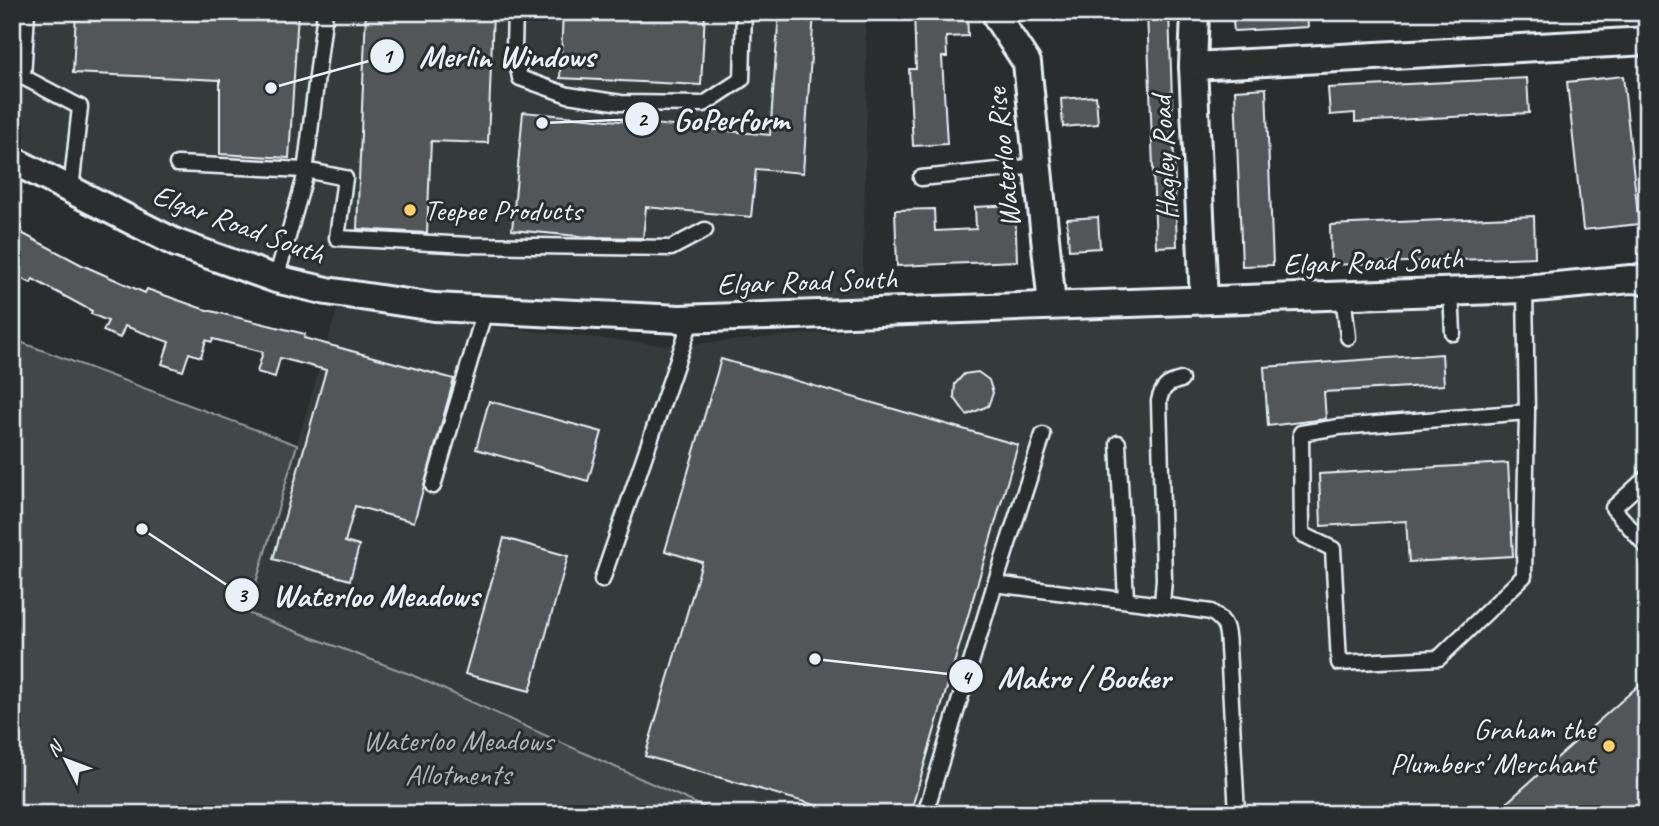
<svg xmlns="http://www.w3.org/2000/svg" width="1659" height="826" viewBox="0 0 1659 826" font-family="Caveat,sans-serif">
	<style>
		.built { fill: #363a3b }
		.green { fill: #424648; stroke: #959ca0; stroke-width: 2 }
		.building { fill: #535759; stroke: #e8f1f8; stroke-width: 2 }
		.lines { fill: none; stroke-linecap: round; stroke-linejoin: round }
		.lane-casing { stroke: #e8f1f8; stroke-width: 19 }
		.street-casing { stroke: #e8f1f8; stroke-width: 32 }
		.lane { stroke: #2a2d2e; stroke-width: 14 }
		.street { stroke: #2a2d2e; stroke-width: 26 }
		.poi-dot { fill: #ffd166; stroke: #2a2d2e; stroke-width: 2.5 }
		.labels { text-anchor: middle; stroke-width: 6; stroke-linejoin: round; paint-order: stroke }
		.street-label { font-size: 30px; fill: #e8f1f8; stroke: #2a2d2e }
		.poi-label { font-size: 30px; fill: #e8f1f8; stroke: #2a2d2e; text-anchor: start }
		.park-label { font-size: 30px; fill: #aeb5ba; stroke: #2a2d2e }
		.leader { fill: none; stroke: #e8f1f8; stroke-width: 2.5 }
		.callout-dot { fill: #e8f1f8; stroke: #2a2d2e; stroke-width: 2.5 }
		.mark-label { font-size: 21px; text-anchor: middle; font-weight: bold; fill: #111 }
		.callout-label { font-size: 32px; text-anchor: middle; font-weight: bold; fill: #e8f1f8; stroke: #2a2d2e; stroke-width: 6; stroke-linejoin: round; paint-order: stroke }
	</style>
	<rect width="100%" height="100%" fill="#2a2d2e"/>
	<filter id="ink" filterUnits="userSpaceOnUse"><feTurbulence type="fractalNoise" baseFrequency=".0143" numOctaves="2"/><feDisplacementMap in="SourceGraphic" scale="14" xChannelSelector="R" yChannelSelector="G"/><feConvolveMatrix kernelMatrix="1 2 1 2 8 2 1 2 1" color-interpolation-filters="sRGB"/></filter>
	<g filter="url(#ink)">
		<g class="built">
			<path d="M12 12H865L867 91 862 302 665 318 425 305 210 248 12 154Z"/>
			<path d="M1604 298H1647V814H719L412 675 246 613 337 310 671 346 1052 313Z"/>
		</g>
		<path class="green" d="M12 339 297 445 247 613 412 675 719 814H12Z"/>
		<g class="building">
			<path d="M76 12H298L289 158 220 154V80L73 73Z"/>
			<path d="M366 12H493L488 143 431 141 427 233 357 229Z"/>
			<path d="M563 12H705L701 85 560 78Z"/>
			<path d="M779 12H814L803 173 756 169 751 217 646 207 643 238 589 237 512 230 523 112 770 135Z"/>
			<path d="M914 12H967L968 36 946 37 947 57H942L947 144 913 146 909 69H916Z"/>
			<path d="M1147 12H1169L1177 246 1156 247Z"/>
			<path d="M1232 12H1307L1308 27 1234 31Z"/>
			<path d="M1623 76 1639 224 1583 230 1567 82Z"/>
			<path d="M1527 78 1529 113 1355 122V113L1330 115 1328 88Z"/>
			<path d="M1266 88 1273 265 1242 266 1235 90Z"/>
			<path d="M1096 96 1098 124 1063 127 1061 99Z"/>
			<path d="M1015 205 1017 261 897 266 895 210 934 209 935 231 976 229 975 207Z"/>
			<path d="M1534 216 1535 257 1331 265 1330 225Z"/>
			<path d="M1098 217 1100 248 1069 250 1067 219Z"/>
			<path d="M12 228 82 265 145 293 147 289 203 309 305 334 304 338 454 379 414 522 355 506 345 542 359 546 350 580 273 559 326 370 280 358 275 377 257 372 263 352 213 339 212 342 206 340 201 357 189 353 183 371 162 364 169 342 125 326 120 338 103 331 108 321 91 314 92 311 33 279 31 283 12 274Z"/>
			<path d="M1442 354 1444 385 1324 392 1326 419 1268 426 1264 367Z"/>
			<path d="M721 359 1018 445 910 814H846L645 756 702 562 665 551Z"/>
			<path d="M978 372 989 380 993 393 988 406 967 415 954 397 955 384 964 374Z"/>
			<path d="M489 401 602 432 588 481 476 449Z"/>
			<path d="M1508 463 1513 556 1409 562 1406 521 1321 526 1319 474Z"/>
			<path d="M504 538 568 556 530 691 465 674Z"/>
			<path d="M1647 678V814H1494Z"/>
		</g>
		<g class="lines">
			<g class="lane-casing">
				<g id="lane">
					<path d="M27 12 23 77 80 107 71 190"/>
					<path d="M515 12 514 48 520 78 568 95 621 103 704 104 742 79 744 12"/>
					<path d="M177 164 305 170 345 178 337 238 469 245 671 248 705 230"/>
					<path d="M921 178 1037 166"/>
					<path d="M276 279 304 180 325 12"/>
					<path d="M1525 289 1527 412 1339 427 1301 433 1302 534 1333 549 1339 663 1439 658 1524 576 1527 412"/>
					<path d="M1451 292 1453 333"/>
					<path d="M1343 295 1348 337"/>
					<path d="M1118 443 1126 599"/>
					<path d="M1647 477 1613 508 1647 547"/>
					<path d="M433 486 485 310"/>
					<path d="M602 580 692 318"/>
					<path d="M995 584 1043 435"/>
					<path d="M1162 604 1164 579 1159 401C1162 387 1168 383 1181 380"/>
					<path d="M925 814 995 584C1067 594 1139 601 1211 612 1227 622 1227 629 1228 647L1237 814"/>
				</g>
			</g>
			<g class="street-casing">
				<g id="street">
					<path d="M998 12V19L1027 63 1052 305"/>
					<path d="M1195 12 1193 66 1204 300"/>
					<path d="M1193 66 1647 41"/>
					<path d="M12 160 176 243 276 279 327 291 434 307 680 319 1525 289 1631 279 1647 280"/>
				</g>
			</g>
			<use href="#lane" class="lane"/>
			<use href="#street" class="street"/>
		</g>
	</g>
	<g class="poi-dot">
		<circle cx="410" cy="210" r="7"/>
		<circle cx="1609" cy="746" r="7"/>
	</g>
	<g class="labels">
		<g class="street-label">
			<text transform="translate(1003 158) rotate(-96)" y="10">Waterloo Rise</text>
			<text transform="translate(1164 158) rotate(-93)" y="10">Hagley Road</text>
			<text transform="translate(239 224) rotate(20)" y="10">Elgar Road South</text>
			<text transform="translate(1373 261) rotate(-2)" y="10">Elgar Road South</text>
			<text transform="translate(807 281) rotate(-2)" y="10">Elgar Road South</text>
		</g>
		<g class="poi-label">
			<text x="424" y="220">Teepee Products</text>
			<text x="1595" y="739" text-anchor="end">Graham the<tspan x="1595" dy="34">Plumbers' Merchant</tspan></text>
		</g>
		<g class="park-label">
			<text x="458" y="750">Waterloo Meadows<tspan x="458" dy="34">Allotments</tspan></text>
		</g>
	</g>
	<path class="leader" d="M271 88L387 56M542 123L642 119M142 529L242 595M815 659L966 676"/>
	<g class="callout-dot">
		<circle cx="271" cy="88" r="7"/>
		<circle cx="542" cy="123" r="7"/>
		<circle cx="142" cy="529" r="7"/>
		<circle cx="815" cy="659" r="7"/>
		<circle cx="387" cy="56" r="18"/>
		<circle cx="642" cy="119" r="18"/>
		<circle cx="242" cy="595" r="18"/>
		<circle cx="966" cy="676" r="18"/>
	</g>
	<g class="mark-label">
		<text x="387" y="63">1</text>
		<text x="642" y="126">2</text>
		<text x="242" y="602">3</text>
		<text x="966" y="684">4</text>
	</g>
	<g class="callout-label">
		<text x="507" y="67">Merlin Windows</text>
		<text x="731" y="130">GoPerform</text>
		<text x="376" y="606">Waterloo Meadows</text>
		<text x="1084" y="688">Makro / Booker</text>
	</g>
	<rect width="1659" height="826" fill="none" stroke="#2a2d2e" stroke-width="42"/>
	<rect x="21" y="21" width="1617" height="784" fill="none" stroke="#e8f1f8" stroke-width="2.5" filter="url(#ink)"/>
	<g transform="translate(66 760) rotate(312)" stroke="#2a2d2e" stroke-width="5" paint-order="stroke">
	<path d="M0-5L12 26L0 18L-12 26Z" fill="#e8f1f8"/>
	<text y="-10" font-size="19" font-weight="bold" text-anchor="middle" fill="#e8f1f8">N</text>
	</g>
</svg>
